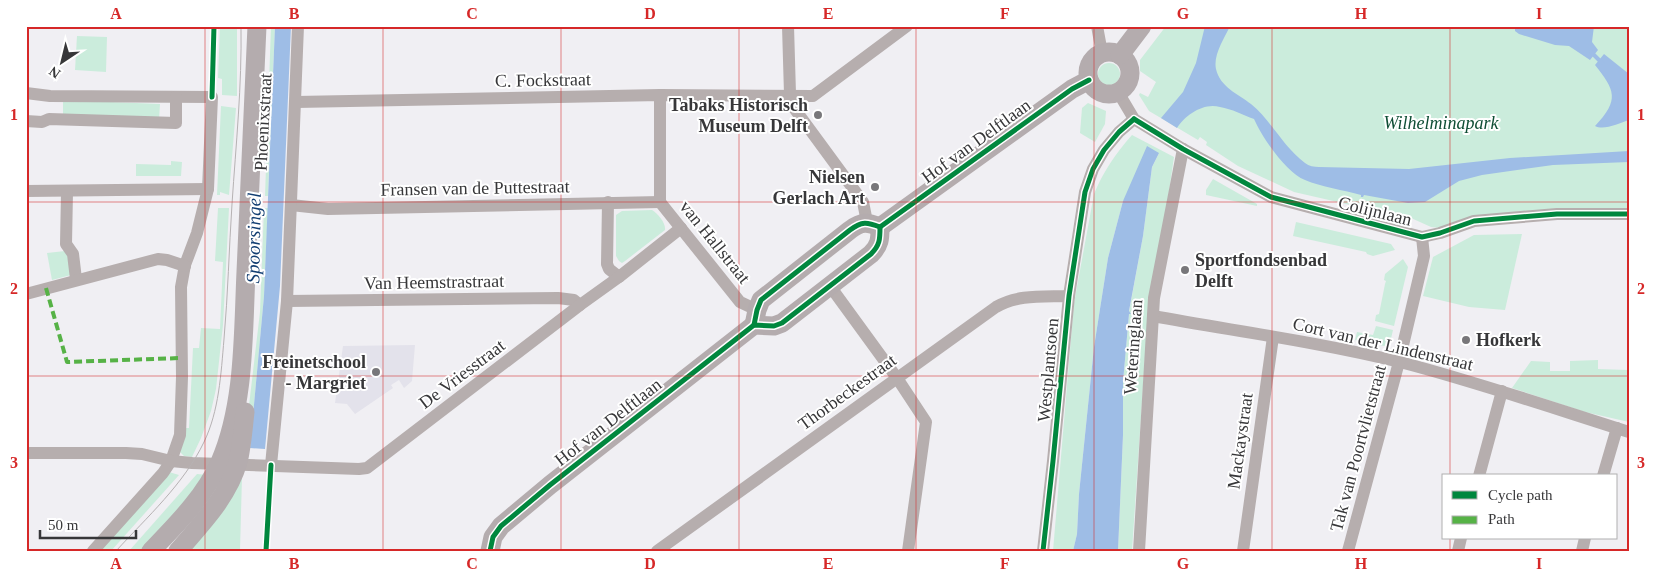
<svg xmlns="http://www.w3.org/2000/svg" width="1655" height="577" viewBox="0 0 1655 577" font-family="'Times New Roman',serif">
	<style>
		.built { fill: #e3e2eb }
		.green { fill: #cbecdc }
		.water { fill: #9ebde6 }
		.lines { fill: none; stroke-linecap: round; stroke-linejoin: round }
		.stream { stroke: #9ebde6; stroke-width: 4 }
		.street { stroke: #b6aeae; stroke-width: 12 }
		.secondary { stroke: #b4acae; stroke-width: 19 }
		.tram { stroke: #b6b2b3; stroke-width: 1 }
		.quiet { stroke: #56b246; stroke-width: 4; stroke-dasharray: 8 4; stroke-linecap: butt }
		.cycleway-casing { stroke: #fff; stroke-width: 8 }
		.cycleway { stroke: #00873e; stroke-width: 5 }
		.grid { fill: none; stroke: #d62828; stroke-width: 1; stroke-opacity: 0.55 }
		.poi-dot { fill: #78777a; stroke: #fff; stroke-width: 2 }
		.labels { text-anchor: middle; stroke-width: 4; stroke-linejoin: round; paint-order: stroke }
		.street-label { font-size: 18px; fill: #373739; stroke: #fff }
		.poi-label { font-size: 18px; font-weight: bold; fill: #373739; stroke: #fff; text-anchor: end }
		.park-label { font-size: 18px; font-style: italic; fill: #0f4e35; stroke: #fff }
		.water-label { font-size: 19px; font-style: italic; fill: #123e72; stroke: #fff }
		.neatline { fill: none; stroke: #d62828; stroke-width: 2 }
		.grid-label { font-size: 16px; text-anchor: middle; font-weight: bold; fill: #d62828 }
	</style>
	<rect width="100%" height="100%" fill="#f0eff3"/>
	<path class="built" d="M415 345 412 381 404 388 399 380 391 385 393 388 355 414 347 404 335 403 343 346Z"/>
	<g class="green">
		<path d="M220 26H237V96L222 95V79L218 78Z"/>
		<path d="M271 26H275L268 196H265Z"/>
		<path d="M1166 26H1629V209L1440 228 1431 227 1400 213 1377 211 1294 192 1238 166 1206 145 1207 142 1200 137 1198 140 1149 111 1139 95 1140 93 1148 97 1156 82 1140 71V60Z"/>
		<path d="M77 36 107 37 106 72 75 70Z"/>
		<circle cx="1109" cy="74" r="11"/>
		<path d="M63 100 160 104 159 120 63 118Z"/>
		<path d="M1088 103 1106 111 1105 124 1095 142 1080 133 1082 108Z"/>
		<path d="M221 106 236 108 229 195 220 192V195H217Z"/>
		<path d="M1132 135 1174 157 1145 357 1132 551H1118L1123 435V382L1129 314 1131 313 1129 312 1143 236 1152 167 1159 153 1123 201 1108 258 1094 347 1079 494 1077 534 1073 551H1053L1074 303 1094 194C1103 172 1116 153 1132 135Z"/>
		<path d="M171 161 182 162 181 176H136V164L171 165Z"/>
		<path d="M1213 179 1257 204V206L1206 195V190Z"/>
		<path d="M218 208H229L223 325 216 389 211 411 201 438 192 457 184 456 180 452 185 428H189L193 348H199L201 328 220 329 223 262 215 261Z"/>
		<path d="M264 208H268L264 296 250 448 248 414 260 312Z"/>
		<path d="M652 210C658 214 666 223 665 230L625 261 622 263 619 261 616 256V215L622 211Z"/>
		<path d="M1296 222 1391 244 1395 250 1373 256 1367 254 1366 252 1293 236Z"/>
		<path d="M1522 234 1505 310 1469 307 1423 296 1433 257 1474 235Z"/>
		<path d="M65 251 69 257 71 275 52 280 47 253Z"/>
		<path d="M1403 259 1408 267 1394 326 1375 321 1376 315 1379 314 1385 284 1386 281 1384 280 1385 274Z"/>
		<path d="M1376 326 1393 330 1389 347 1355 340 1357 332 1373 335Z"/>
		<path d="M1598 360V369L1628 370 1629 361V422L1585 412 1512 388 1531 361 1550 362V371H1570V361Z"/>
		<path d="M169 472 179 475 111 551H99Z"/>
		<path d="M197 474 208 475 142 551H129Z"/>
		<path d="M242 477 240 551H184Z"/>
	</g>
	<g class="water">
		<path d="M275 26H291L280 286 265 449 250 448 264 296Z"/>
		<path d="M1205 26H1230C1224 39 1213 55 1216 69 1220 87 1238 94 1251 104 1271 120 1283 147 1305 163 1309 166 1314 167 1319 167L1409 169 1510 158 1629 151V162L1553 165 1482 175 1459 181 1425 202 1408 203 1364 195 1363 197H1361V195C1344 190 1321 187 1305 180 1286 173 1262 137 1254 119 1243 115 1232 109 1220 107 1204 102 1185 115 1177 128L1161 118 1183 92 1196 63Z"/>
		<path d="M1515 26H1594L1592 42 1598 50 1590 60 1569 46 1555 45 1519 34 1515 31Z"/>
		<path d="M1604 54 1629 74V120C1619 123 1604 131 1595 126 1620 100 1615 90 1595 65Z"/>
		<path d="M1147 146 1159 153 1152 167 1143 236 1129 311 1131 314H1129L1123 382V435L1118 551H1073L1077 534 1079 494 1094 347 1108 258 1123 201Z"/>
	</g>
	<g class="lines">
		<path class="stream" d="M1591 52 1602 63"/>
		<g class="street">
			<path d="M788 26 790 94 794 108 863 202 867 222"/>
			<path d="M1097 26 1102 53"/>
			<path d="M1118 92 1134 119 1183 149 1271 197 1422 237 1440 233 1474 221 1557 214H1629"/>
			<path d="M26 93 50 96 212 97 208 189 197 233 185 265 181 287 182 377 180 435 171 461 163 473 93 551"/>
			<path d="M660 95V202L740 302 757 310"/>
			<path d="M296 102 660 95 813 96 907 26"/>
			<path d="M26 121 42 122 49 119 176 123V97"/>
			<path d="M26 191 208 189"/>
			<path d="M67 192 66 244 73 254 76 279"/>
			<path d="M608 202 607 264 609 269 619 277"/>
			<path d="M291 205 328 209 660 202"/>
			<path d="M830 286 897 378 926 422 908 551"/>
			<path d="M26 294 158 259 167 260 185 266"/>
			<path d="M287 301 558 298 574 300 580 305"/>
			<path d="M1153 316C1235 331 1319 342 1400 362 1477 382 1553 408 1629 432"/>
			<path d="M26 453H126L142 454 171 461 192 463 359 469 367 468 580 305 619 277 681 228"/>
			<path d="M271 465 287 301 298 26"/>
			<path d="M1479 476 1502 391"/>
			<path d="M1603 476 1617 428"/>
			<path d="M657 551 996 307C1018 294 1044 297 1069 296"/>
			<path d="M1043 551 1053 461 1069 296 1085 192 1093 169 1104 150 1119 132 1134 119"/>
			<path d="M1139 551 1154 298 1183 149"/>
			<path d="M1243 551 1273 337"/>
			<path d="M1348 551 1399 362 1424 256 1422 237"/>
			<path d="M1458 551 1461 538"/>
			<path d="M1582 551 1585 538"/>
		</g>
		<g class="secondary">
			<circle cx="1109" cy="73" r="21"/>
			<path d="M1120 55 1142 26"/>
			<path d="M880 227 1072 89 1089 80"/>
			<path d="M754 325 757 310 761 300 850 230C862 221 867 222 880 227"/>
			<path d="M151 551C177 524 205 496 220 462 245 404 243 334 246 272 250 190 253 108 257 26"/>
			<path d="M178 551C201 524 228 497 238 462 242 446 243 429 245 412"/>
			<path d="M490 551 493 537 501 526 550 485 754 325 774 326 782 323 871 254C880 245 880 239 880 227"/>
		</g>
		<path class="tram" d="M116 551C147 517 184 484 204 442 219 411 221 374 224 339 228 294 229 249 232 204 236 144 242 86 241 26"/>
		<path class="quiet" d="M46 288 67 362 181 358"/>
		<g class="cycleway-casing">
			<g id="cycleway">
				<path d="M212 97 214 26"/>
				<path d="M1134 119 1183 149 1271 197 1422 237 1440 233 1474 221 1557 214H1629"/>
				<path d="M880 227 1072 89 1089 80"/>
				<path d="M754 325 757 310 761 300 850 230C862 221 867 222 880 227"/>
				<path d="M266 551 271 465"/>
				<path d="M490 551 493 537 501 526 550 485 754 325 774 326 782 323 871 254C880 245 880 239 880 227"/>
				<path d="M1043 551 1053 461 1069 296 1085 192 1093 169 1104 150 1119 132 1134 119"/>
			</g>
		</g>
		<use href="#cycleway" class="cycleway"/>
	</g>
	<path class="grid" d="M205 26V551M383 26V551M561 26V551M739 26V551M916 26V551M1094 26V551M1272 26V551M1450 26V476M26 202H1629M26 376H1629M1450 538V551"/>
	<g class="poi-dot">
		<circle cx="818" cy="115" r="5"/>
		<circle cx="875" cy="187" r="5"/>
		<circle cx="1185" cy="270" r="5"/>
		<circle cx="1466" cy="340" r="5"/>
		<circle cx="376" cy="372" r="5"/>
	</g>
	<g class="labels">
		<g class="street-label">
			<text transform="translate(543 80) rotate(-1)" y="6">C. Fockstraat</text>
			<text transform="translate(263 122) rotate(-87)" y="6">Phoenixstraat</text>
			<text transform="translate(976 141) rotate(-36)" y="6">Hof van Delftlaan</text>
			<text transform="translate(475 188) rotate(-1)" y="6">Fransen van de Puttestraat</text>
			<text transform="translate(1375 211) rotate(14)" y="6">Colijnlaan</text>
			<text transform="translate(715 242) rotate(51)" y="6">van Hallstraat</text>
			<text transform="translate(434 282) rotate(-1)" y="6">Van Heemstrastraat</text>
			<text transform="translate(1383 344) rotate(13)" y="6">Cort van der Lindenstraat</text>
			<text transform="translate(1133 347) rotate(-86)" y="6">Weteringlaan</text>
			<text transform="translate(1048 370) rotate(-85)" y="6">Westplantsoen</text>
			<text transform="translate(462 374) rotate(-37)" y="6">De Vriesstraat</text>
			<text transform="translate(847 392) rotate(-36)" y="6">Thorbeckestraat</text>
			<text transform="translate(608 422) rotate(-38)" y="6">Hof van Delftlaan</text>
			<text transform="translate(1240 441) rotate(-82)" y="6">Mackaystraat</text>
			<text transform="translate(1358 448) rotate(-75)" y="6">Tak van Poortvlietstraat</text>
		</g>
		<g class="poi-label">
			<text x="808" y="111">Tabaks Historisch<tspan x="808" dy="21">Museum Delft</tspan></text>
			<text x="865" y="183">Nielsen<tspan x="865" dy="21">Gerlach Art</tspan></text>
			<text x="1195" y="266" text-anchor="start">Sportfondsenbad<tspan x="1195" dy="21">Delft</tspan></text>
			<text x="1476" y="346" text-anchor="start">Hofkerk</text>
			<text x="366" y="368">Freinetschool<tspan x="366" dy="21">- Margriet</tspan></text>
		</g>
		<g class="park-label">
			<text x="1441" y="129">Wilhelminapark</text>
		</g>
		<g class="water-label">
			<text transform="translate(253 238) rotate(-89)" y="7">Spoorsingel</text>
		</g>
	</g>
	<rect width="1655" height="577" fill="none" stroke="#ffffff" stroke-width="55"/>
	<rect x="1442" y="474" width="175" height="65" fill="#ffffff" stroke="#afafb0"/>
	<rect x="1452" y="491" width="25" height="8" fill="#00873e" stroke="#afafb0"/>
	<text x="1488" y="500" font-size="15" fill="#373739">Cycle path</text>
	<rect x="1452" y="516" width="25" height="8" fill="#56b246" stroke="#afafb0"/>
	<text x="1488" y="524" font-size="15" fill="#373739">Path</text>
	<g transform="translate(62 62) rotate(215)" stroke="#ffffff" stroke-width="4" paint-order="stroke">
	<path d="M0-4L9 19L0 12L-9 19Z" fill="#373739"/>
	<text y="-8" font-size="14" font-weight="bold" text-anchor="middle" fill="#373739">N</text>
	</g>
	<path d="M40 530v8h96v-8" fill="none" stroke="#373739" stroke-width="2.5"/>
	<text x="48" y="530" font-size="15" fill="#373739" stroke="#ffffff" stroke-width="4" paint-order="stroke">50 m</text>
	<rect x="28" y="28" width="1600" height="522" class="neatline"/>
	<g class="grid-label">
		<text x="116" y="19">A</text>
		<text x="294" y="19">B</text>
		<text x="472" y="19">C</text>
		<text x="650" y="19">D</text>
		<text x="828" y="19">E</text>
		<text x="1005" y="19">F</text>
		<text x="1183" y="19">G</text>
		<text x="1361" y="19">H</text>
		<text x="1539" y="19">I</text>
		<text x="14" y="120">1</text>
		<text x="1641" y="120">1</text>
		<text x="14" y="294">2</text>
		<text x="1641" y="294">2</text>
		<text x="14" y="468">3</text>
		<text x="1641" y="468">3</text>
		<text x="116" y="569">A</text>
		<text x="294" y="569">B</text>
		<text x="472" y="569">C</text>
		<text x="650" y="569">D</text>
		<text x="828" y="569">E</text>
		<text x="1005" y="569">F</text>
		<text x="1183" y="569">G</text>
		<text x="1361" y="569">H</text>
		<text x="1539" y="569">I</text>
	</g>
</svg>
